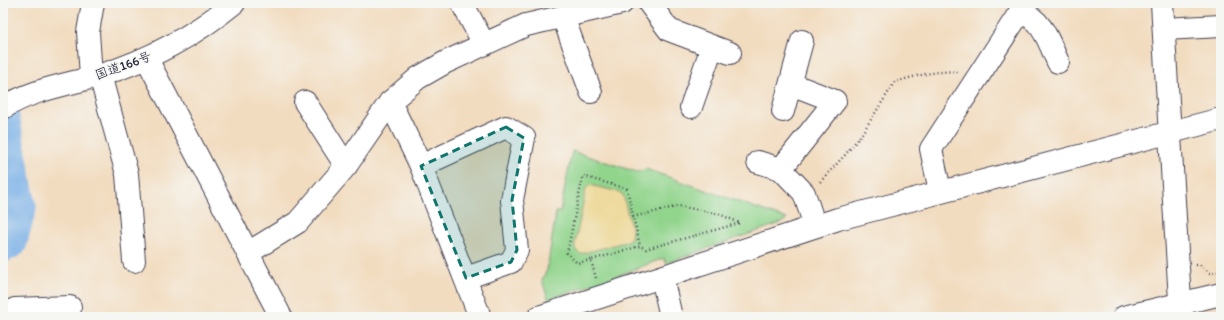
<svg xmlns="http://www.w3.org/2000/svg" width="1224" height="320" viewBox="0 0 1224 320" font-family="Itim,'Klee One',sans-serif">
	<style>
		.green { fill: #91d48c; stroke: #5a7b64 }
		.sand { fill: #eeda9e; stroke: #887e6c }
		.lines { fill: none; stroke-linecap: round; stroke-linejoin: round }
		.river { stroke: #78afe6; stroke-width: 33 }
		.minor-casing { stroke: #413e4f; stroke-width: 24 }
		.highway-casing { stroke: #413e4f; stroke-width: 24 }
		.path { stroke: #413e4f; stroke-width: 2.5; stroke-dasharray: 1 3; stroke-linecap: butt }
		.minor { stroke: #fff; stroke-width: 22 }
		.highway { stroke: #fff; stroke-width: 22 }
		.marked { fill: #0f766e; fill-opacity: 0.2; stroke: #0f766e; stroke-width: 3; stroke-dasharray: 8 5; stroke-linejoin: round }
		.labels { text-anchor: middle; stroke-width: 3.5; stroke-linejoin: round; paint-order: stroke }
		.street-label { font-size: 13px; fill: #22223b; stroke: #f6f6f2 }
	</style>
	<rect width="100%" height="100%" fill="#f6f6f2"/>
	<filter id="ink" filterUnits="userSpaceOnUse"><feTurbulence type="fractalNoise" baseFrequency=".025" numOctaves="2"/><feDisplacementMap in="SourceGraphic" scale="8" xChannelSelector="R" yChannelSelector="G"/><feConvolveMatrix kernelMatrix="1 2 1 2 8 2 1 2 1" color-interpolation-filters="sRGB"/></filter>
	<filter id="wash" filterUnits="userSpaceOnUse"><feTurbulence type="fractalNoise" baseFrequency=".012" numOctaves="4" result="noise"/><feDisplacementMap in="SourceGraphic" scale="16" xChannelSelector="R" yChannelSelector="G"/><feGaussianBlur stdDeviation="0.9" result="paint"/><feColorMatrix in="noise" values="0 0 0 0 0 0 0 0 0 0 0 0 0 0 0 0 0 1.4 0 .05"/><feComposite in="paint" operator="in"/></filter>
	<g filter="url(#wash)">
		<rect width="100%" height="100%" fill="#f2dcbf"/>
		<path class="green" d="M572 151 637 172 646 169 787 219 781 223 666 263 664 258 604 281 548 299 542 280 547 270 556 212H560Z"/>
		<path class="sand" d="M590 185 619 192 623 195 632 231 631 238 625 242 580 254 575 249V244L586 188Z"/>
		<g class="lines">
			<path class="river" d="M3 117 20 207 11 242 3 246"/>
		</g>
	</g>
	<g filter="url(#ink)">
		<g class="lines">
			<g class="minor-casing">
				<g id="minor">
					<path d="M462 3 484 44"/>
					<path d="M649 3 669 30 730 53"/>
					<path d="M1162 3 1181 317"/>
					<path d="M1020 12C1043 19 1049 43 1058 62"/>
					<path d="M563 17 591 92"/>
					<path d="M1164 29 1221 26"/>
					<path d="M147 59 281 317"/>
					<path d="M100 75 127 174 134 261"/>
					<path d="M91 77 88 32 93 3"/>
					<path d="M305 102 346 166"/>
					<path d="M390 102 421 166 480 317"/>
					<path d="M691 107 712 47"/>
					<path d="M783 111 802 41"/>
					<path d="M758 162 781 169 804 193 815 226"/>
					<path d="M421 166 506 127 524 138 512 200 517 250 511 262 466 278"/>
					<path d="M781 169 835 101 791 84"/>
					<path d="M940 191 931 149 1020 12 1023 3"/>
					<path d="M248 253 298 222 346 166 390 102 418 78 446 62 526 25 622 3"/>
					<path d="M662 277 671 317"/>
					<path d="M3 315 15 309 70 307 69 317"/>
					<path d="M539 317 838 219 1221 119"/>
					<path d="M1124 317 1221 294"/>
				</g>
			</g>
			<g class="highway-casing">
				<path id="highway" d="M3 108C33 89 67 85 101 75 149 60 195 35 234 3"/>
			</g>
			<g class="path">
				<path d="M820 182 845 155 861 135 895 82C916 76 936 70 958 72"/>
				<path d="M633 217 679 206 719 214 740 223 646 249 640 246"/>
				<path d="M591 260 577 263 567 253 583 176 627 189 640 246 591 260 596 278"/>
				<path d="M1196 265H1200L1210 273 1221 271"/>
			</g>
			<use href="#minor" class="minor"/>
			<use href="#highway" class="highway"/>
		</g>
	</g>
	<path class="marked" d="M506 127 524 138 512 200 517 250 511 262 466 278 421 166Z"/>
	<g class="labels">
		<g class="street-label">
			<text transform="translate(123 65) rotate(-20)" y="5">国道166号</text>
		</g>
	</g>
	<rect width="1224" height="320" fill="none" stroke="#f6f6f2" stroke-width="16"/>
</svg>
